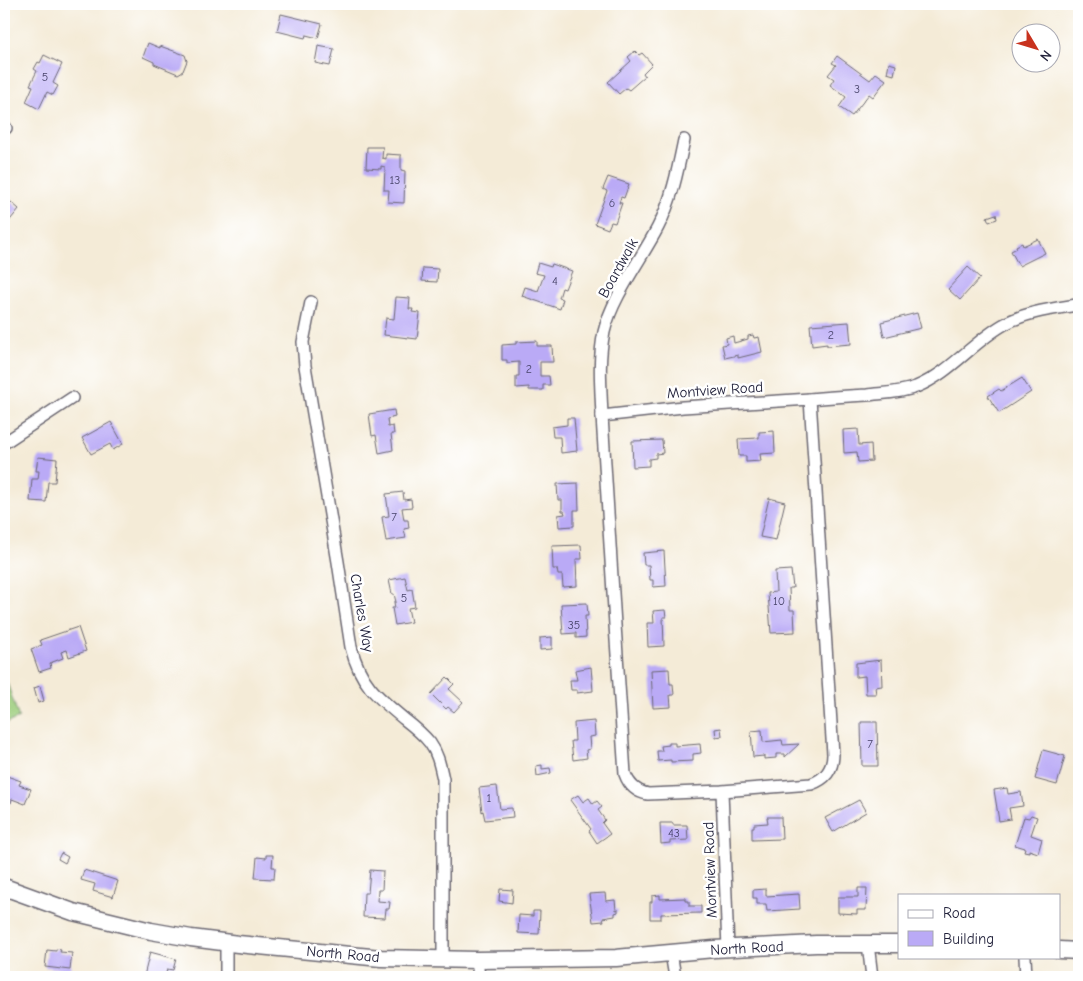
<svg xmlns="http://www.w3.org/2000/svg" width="1083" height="981" viewBox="0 0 1083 981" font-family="'Comic Neue',sans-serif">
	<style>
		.green { fill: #9ccd7c; stroke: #5f785c }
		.building { fill: #baaaf6 }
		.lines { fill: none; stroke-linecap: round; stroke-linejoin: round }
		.street-casing { stroke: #6c6872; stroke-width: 14 }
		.secondary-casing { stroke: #6c6872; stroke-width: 19 }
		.street { stroke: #fff; stroke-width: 11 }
		.secondary { stroke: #fff; stroke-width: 16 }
		.labels { text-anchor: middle; stroke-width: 5; stroke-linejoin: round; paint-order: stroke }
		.number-label { font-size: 12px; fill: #48446a }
		.street-label { font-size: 15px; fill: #22223b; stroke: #fff }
	</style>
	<rect width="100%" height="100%" fill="#fff"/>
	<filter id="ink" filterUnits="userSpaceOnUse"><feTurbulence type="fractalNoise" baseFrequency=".02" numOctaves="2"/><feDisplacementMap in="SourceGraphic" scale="10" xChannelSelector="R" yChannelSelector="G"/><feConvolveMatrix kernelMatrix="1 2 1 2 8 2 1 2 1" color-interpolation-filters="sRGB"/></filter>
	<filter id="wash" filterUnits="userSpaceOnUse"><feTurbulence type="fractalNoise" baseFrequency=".0096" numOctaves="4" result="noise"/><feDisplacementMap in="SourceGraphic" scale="20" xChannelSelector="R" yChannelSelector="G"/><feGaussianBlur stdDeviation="1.12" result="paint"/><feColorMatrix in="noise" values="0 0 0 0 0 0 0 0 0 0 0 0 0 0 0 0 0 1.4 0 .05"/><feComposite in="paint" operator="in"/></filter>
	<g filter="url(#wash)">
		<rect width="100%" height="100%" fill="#f4ebd7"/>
		<path class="green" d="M4 674 19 718 4 724Z"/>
		<g id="blocks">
			<g class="building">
				<path d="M281 14 322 24 318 38 306 35 305 38 277 31Z"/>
				<path d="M148 43 160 48V46L185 55 187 61 183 71 178 74 154 64V62L143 57Z"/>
				<path d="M318 46 334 49 330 66 315 63Z"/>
				<path d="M635 51 639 55 642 53 652 64 643 73 645 76 629 90 626 88 619 94 608 82 631 61 628 57Z"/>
				<path d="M44 55 62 64 53 83 58 86 53 95 47 92 39 109 26 102 33 86 30 85 37 71 34 69 38 62 40 63Z"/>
				<path d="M837 56 870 80 876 73 886 80 873 97 869 94 852 116 839 107 846 97 830 85 834 79 828 75 836 65 832 63Z"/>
				<path d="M889 63 896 65 894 75 887 73Z"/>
				<path d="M367 147H383L382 158 386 159V154L401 155V170L405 171 404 203 388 202 389 190H384L385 167 381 166V169L366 168Z"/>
				<path d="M608 177 629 184 624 198 621 197 619 203H622L615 223 611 222 608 229 595 224 607 191 603 189Z"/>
				<path d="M4 196 19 209 6 225 4 223Z"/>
				<path d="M996 214 997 219 989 222 987 217Z"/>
				<path d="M1038 239 1045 253 1019 266 1011 251 1017 248 1016 246 1022 243 1023 246Z"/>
				<path d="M538 263 551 267 552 264 572 271 565 289 562 288 559 298 563 299 560 309 522 296 525 287 538 291 544 275 535 273Z"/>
				<path d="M968 267 980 278 960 300 948 289Z"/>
				<path d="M423 268 438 269 437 282 422 281Z"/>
				<path d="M396 297 410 298 409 309H413L412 312 420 313 417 339 384 335 386 318 394 319Z"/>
				<path d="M917 313 921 328 884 337 881 322Z"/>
				<path d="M849 322 851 344 827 346V344L812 346 810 325Z"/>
				<path d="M753 335 754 338 759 337 762 352 738 358V355L725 358 722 345 727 344 726 338 733 336 734 343 748 339V336Z"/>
				<path d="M537 341V346H552L553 362H540V376H549L550 385H543V390H529V387L516 388V376H519V362L507 363V360H502V345L516 344V342Z"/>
				<path d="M1022 378 1031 392 999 413 988 396 999 389 1001 391Z"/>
				<path d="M394 410 395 417 387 419 388 427 393 426 394 434H391L393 450 379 453 376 435 372 436 369 414Z"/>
				<path d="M567 418H574L577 451 561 453 560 437H553L552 427 567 425Z"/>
				<path d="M111 422 123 444 113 450 110 444 91 454 82 438Z"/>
				<path d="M858 429 859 445 871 444 872 461 858 462 857 452 844 453 843 430Z"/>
				<path d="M774 431 775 453 760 454 761 461 746 462V456H739L738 439 759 438V432Z"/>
				<path d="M662 440 663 453 656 454V458L649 459V466L633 467 632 441Z"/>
				<path d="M38 457 57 459 55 482H48L46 502 30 501 32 479H38L39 471H36Z"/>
				<path d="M578 483 579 510H574V526L559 527 558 515 565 514 564 511H562V500H558L557 484Z"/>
				<path d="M403 492 404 500 411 499 412 507 402 508 404 520H408L409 528 404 529 406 538 386 541 382 517 389 516 386 494Z"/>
				<path d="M769 498 785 502 776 540 760 537Z"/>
				<path d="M581 545 582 559H576L577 586 563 587 562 575H558L557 569H553L552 546Z"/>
				<path d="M664 551 666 586 653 587V580H650L649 565H644L643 553Z"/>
				<path d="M791 570 793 588H789L790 610H794L795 632 771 633 768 593 776 592 775 571Z"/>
				<path d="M405 577 408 590 412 589 415 607 408 608 411 622 395 625 392 608H395L394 602H396L394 594H392L389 580Z"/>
				<path d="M587 603 588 616H585L586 637 576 638V633L563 634 561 604Z"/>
				<path d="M665 610 666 617H663L664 646 648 647 647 623H654L653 611Z"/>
				<path d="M78 627 86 651 69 657 67 650 61 652 63 658 50 663 51 668 39 672 31 649 42 645 40 640Z"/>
				<path d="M552 637V649L540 650V638Z"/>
				<path d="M881 660 882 686 875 687 876 694H866L865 676 856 677V663Z"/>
				<path d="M591 667 593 691 577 693V690H571L570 680H577L575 670Z"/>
				<path d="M669 669 670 684H673L674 695H670L671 707 653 708 651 670Z"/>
				<path d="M447 677 454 684 449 689 463 702 454 712 448 707 446 709 431 694Z"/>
				<path d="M40 686 44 701 38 703 34 688Z"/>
				<path d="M594 721 595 736 589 737 590 749 586 750 587 758 573 760 571 741H575L574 723Z"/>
				<path d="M861 722H877L878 766H862Z"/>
				<path d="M721 728 722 736 716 737 715 729Z"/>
				<path d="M762 730 763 742 782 740 783 745 799 744 785 757V754H776V758L764 759V756L753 757 751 731Z"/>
				<path d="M669 743H675V746L700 744 701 753 693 754V761L671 762V760L658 761 657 751H662L661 746 669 745Z"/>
				<path d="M1043 750 1065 756 1057 785 1035 779Z"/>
				<path d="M542 765V769L550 768 551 773 537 776 536 766Z"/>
				<path d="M4 775 21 781 19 785 31 789 25 804 12 799 11 803 4 800V785L6 780 4 779Z"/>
				<path d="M497 786 500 809 512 808 513 817 485 820 483 811 482 812 479 788Z"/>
				<path d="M1007 788 1008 794 1021 792 1023 806 1009 808 1011 819 999 821 994 790Z"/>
				<path d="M578 795 583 802 589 798 593 804 597 801 602 807 598 810 605 820 602 823 610 834 597 843 589 831 591 829 570 800Z"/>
				<path d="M859 800 866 812 833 832 825 818Z"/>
				<path d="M1031 815 1037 817 1031 835 1042 839 1038 853 1029 850V852L1024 851 1025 848 1015 845 1024 817 1029 818Z"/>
				<path d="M767 817H781L782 839 752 840V827H754V824L768 823Z"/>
				<path d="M660 823H673V825H687L688 840 670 841V843L661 844Z"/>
				<path d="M61 853 68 857 65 863 58 859Z"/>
				<path d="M266 855H273L272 867H275L274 879 255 878 257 857 266 858Z"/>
				<path d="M84 870 118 881 113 897 93 891 95 884 81 880Z"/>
				<path d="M370 870 383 871 382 890H378L377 901 390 902 389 909H386L385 918 363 917 364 893H368Z"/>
				<path d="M858 888H867L866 910H857V914L838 913V897H858Z"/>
				<path d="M500 889 513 890 512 903 499 901Z"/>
				<path d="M766 889V896L799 894 800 909 767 911 766 904H757V898H753V890Z"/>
				<path d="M605 893 606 901 615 900 616 910 618 909V912L615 913V916L603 918 604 921 593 922 589 894Z"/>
				<path d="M660 895V899L685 898V901H689V906H701V913L661 914V919H650V902H652V896Z"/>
				<path d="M533 911H540L539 934 518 933 519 915 533 916Z"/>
				<path d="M56 949 61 950 60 952 72 953 70 970 45 967 47 950 56 951Z"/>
				<path d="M150 952 176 959 173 970 167 969 165 977 144 976Z"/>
			</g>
		</g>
	</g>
	<g filter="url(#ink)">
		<use href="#blocks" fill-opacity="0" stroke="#6c6872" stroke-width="1"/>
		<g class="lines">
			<g class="street-casing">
				<g id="street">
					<path d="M4 126 6 128"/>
					<path d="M311 302 303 342 305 366 338 562 351 647C360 683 376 696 404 719 413 726 423 734 430 743 438 754 440 766 443 779V959"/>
					<path d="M810 399C829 397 848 396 867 395 884 393 900 393 916 387 950 373 972 343 1003 325 1025 312 1052 309 1077 305"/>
					<path d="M602 416C601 388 598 360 604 332 612 297 641 260 658 227 672 200 678 169 684 140"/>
					<path d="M4 443 72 398"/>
					<path d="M722 791 811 784C826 779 833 769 833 754L810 399 683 407 602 416 615 625 625 774C629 785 636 792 648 794L722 791 728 949"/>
					<path d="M226 942V977"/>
					<path d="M868 944 872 977"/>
					<path d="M671 953 675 977"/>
					<path d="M1025 957 1026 977"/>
					<path d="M477 960 479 977"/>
				</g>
			</g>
			<g class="secondary-casing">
				<g id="secondary">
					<path d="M4 887 73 912 151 931 191 938 238 944 381 958 477 960 616 958 714 949 816 944H899"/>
					<path d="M1059 950 1079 951"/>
				</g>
			</g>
			<use href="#street" class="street"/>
			<use href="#secondary" class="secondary"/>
		</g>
	</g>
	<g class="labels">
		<g class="number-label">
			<text x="45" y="81">5</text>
			<text x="857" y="93">3</text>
			<text x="395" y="184">13</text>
			<text x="612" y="207">6</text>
			<text x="555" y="285">4</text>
			<text x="831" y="339">2</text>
			<text x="529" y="373">2</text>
			<text x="394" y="521">7</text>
			<text x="404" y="602">5</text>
			<text x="779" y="605">10</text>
			<text x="574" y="629">35</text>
			<text x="870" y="748">7</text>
			<text x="489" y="802">1</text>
			<text x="674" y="837">43</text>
		</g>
		<g class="street-label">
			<text transform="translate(618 268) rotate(-61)" y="5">Boardwalk</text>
			<text transform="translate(715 390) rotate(-4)" y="5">Montview Road</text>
			<text transform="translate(362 613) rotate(80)" y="5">Charles Way</text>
			<text transform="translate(710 870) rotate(-92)" y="5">Montview Road</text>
			<text transform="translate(747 948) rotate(-3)" y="5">North Road</text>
			<text transform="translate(343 954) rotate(5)" y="5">North Road</text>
		</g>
	</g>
	<rect width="1083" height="981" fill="none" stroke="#fff" stroke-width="20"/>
	<rect x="898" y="894" width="162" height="65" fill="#ffffff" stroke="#a7a7b1"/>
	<rect x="908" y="910" width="25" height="8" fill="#ffffff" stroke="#a7a7b1"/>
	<text x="943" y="918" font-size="15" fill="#22223b">Road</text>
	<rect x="908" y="931" width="25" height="15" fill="#baaaf6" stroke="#a7a7b1"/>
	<text x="943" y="944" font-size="15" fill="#22223b">Building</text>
	<g transform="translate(1036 48) rotate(128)"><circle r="24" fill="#ffffff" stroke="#a7a7b1"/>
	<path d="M0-4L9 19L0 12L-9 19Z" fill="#c8321e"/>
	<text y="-8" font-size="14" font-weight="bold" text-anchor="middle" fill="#22223b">N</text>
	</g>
</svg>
